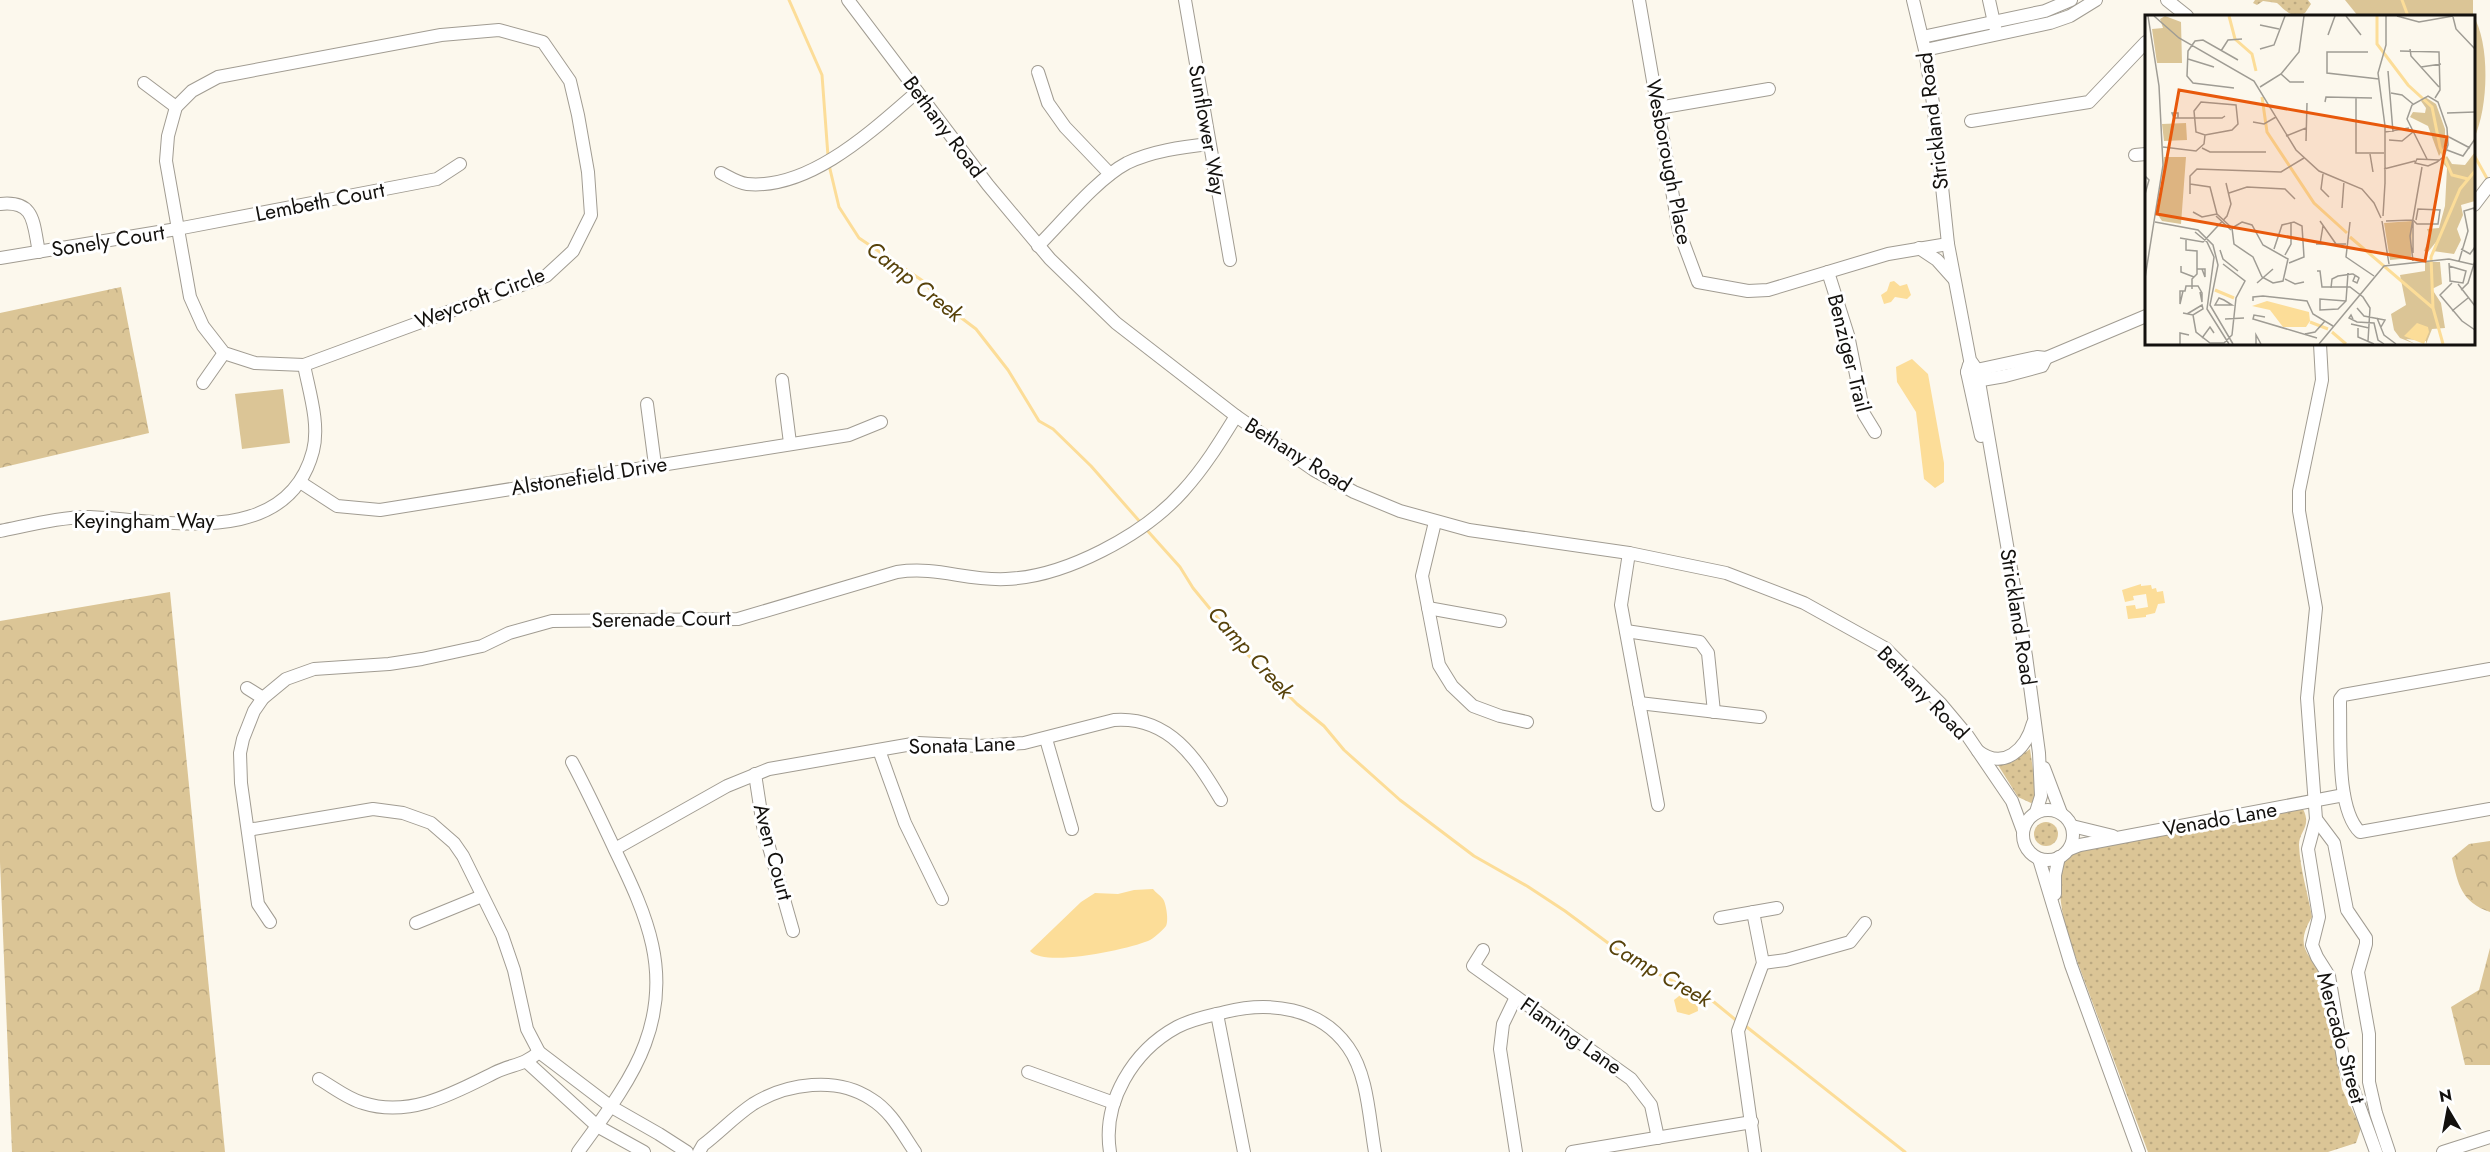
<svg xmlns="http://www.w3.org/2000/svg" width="2490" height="1152" viewBox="0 0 2490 1152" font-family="Jost,sans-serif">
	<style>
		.grass { fill: url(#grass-dots) }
		.forest { fill: url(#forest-crowns) }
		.green { fill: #dbc596 }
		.water { fill: #fcdd98 }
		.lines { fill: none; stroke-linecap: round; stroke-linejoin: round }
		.stream { stroke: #fcdd98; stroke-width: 3 }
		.minor-casing { stroke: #a19c92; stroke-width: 14 }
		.minor { stroke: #fff; stroke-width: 12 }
		.labels { text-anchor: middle; stroke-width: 6; stroke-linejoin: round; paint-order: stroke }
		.street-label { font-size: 21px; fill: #13110e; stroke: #fff }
		.water-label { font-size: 22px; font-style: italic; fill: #57420a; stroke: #fff }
		.inset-river { fill: none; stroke: #fcdd98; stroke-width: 3 }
		.inset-road { fill: none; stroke: #9f9c94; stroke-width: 1.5 }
		.view { fill: #e8590c; fill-opacity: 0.15; stroke: #e8590c; stroke-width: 3 }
		.inset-edge { fill: none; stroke: #13110e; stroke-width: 3 }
	</style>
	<defs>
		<pattern id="grass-dots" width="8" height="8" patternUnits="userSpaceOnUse" patternTransform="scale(1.5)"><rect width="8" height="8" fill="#dbc596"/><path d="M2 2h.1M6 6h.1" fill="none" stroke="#bba880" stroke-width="1.8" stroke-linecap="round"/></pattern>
		<pattern id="forest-crowns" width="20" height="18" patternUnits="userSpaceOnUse" patternTransform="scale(1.5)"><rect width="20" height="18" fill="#dbc596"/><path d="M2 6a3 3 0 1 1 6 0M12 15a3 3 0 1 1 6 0" fill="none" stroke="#bba880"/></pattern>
	</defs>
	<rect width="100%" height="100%" fill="#fcf8ed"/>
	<g class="grass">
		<path d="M2255 0H2308L2311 4 2305 13C2292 19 2286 11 2277 3L2263 1 2257 5 2253 3Z"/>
		<path d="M2030 749 2036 790 2034 802 2031 803 2018 797 1998 765 2012 762Z"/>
		<path d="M2303 809C2312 827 2299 831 2299 845 2300 869 2308 894 2312 917 2298 940 2302 952 2321 969L2342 1089 2361 1128 2356 1143 2328 1152H2148L2066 931C2063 914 2053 872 2066 858 2081 843 2172 832 2197 827L2204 831 2270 817 2281 811Z"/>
		<circle cx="2046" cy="834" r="12"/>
	</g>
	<g class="forest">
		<path d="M121 287 149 433 0 468V313Z"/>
		<path d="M170 592 225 1152H12L0 862V621Z"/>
		<path d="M2490 841V912C2461 902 2458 884 2452 858L2469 844Z"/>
		<path d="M2490 948V1065H2465L2451 1007 2479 990Z"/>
	</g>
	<g class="green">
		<path d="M2345 0H2473V15C2490 43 2489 106 2474 139V16H2358Z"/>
		<path d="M283 389 290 443 242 449 235 394Z"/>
	</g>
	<g class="water">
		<path d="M1894 281 1900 286 1907 284 1911 295 1907 299 1895 297 1891 302 1884 304 1881 295 1887 291 1890 282Z"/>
		<path d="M1912 359 1928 374 1944 463V482L1935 488 1924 479 1916 412 1897 382 1896 367Z"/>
		<path d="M2141 584V586L2151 585 2152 589 2156 588 2157 592 2163 591 2165 603 2158 604 2155 613 2146 615V617L2128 619 2126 606 2135 605 2136 609 2148 607 2146 594 2133 596 2134 600 2125 602 2122 590Z"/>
		<path d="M1153 889C1156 893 1160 895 1163 899 1166 903 1169 921 1166 926 1163 930 1153 939 1148 941 1128 949 1045 968 1030 951L1081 902 1095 893 1118 894 1134 890Z"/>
		<path d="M1684 992 1697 999 1698 1011 1689 1015 1677 1012 1674 1000Z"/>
	</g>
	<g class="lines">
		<g class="stream">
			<path d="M789 0 822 75 828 156"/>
			<path d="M2402 0 2408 16"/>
			<path d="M2474 155 2489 182"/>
			<path d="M829 165 839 207 859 238 923 281 943 304 976 329 1008 370 1039 421 1053 429 1091 466 1141 523"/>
			<path d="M1145 528 1180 567 1193 588 1248 655 1297 704 1324 726 1344 750 1400 800 1474 856 1527 886 1565 911 1635 963 1709 998 1737 1021"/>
			<path d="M1743 1024 1905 1152"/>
		</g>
		<g class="minor-casing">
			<g id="minor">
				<path d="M848 0 988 185 1050 259 1116 323 1236 416 1314 470 1354 492 1400 511 1469 530 1629 553 1726 573 1804 603 1885 648 1941 704 1967 735 2012 801 2023 831"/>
				<path d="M1185 0 1230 260"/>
				<path d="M1639 0 1679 231 1698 282 1748 291 1768 290 1888 254 1948 244"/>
				<path d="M1913 0 1925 50 1934 110 1948 244 1970 360 1977 370 2026 656 2039 753 2041 796 2036 812"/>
				<path d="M1989 0 1995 27"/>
				<path d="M2167 0 2187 16"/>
				<path d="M499 30 543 42 570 81 578 115 588 172 591 215 573 251 546 276 304 365 255 363 224 353 203 326 190 297 166 161 168 136 176 107 192 91 218 77 441 35Z"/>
				<path d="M1922 37 2045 11 2071 0"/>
				<path d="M1925 50 2050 23 2070 16 2096 0"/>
				<path d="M1038 72 1048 103 1065 127 1110 174"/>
				<path d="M144 83 176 107"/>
				<path d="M1658 108 1769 89"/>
				<path d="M1971 121 2089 102 2146 42"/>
				<path d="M2135 155 2146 154"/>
				<path d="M721 173C729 177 738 183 747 184 810 190 873 130 917 92"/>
				<path d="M0 204C36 200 33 224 39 252"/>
				<path d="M2474 205 2490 184"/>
				<path d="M1038 246C1063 221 1097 179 1127 163 1152 151 1182 147 1209 144"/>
				<path d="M1919 248 1937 260 1954 279"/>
				<path d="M0 258 177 229 437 179 460 164"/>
				<path d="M1828 272 1848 335 1864 414 1875 432"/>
				<path d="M2320 344 2322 380 2299 491V511L2316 608 2307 698 2316 819 2308 849 2319 917 2312 945 2317 957 2329 976 2344 1064 2376 1152"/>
				<path d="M1969 365 1967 372 1981 436"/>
				<path d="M1967 372 2037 357 2046 358 2146 316"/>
				<path d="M782 380 790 443"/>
				<path d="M1970 382 2005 376 2042 366 2046 358"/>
				<path d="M203 383 224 353"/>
				<path d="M647 404 655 465"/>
				<path d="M300 482 337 506 380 510 849 435 881 422"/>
				<path d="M1435 522 1422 576 1439 665 1452 686 1473 706 1500 716 1527 722"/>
				<path d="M0 531C26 526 65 516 90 517 165 520 287 550 313 451 320 424 309 391 304 365"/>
				<path d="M1629 553 1621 605 1658 805"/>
				<path d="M1428 608 1500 621"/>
				<path d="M1626 631 1700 642 1708 653 1714 712"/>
				<path d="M2490 669 2343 695 2340 699V706C2341 739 2336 809 2360 832L2490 809"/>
				<path d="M247 688 263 698"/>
				<path d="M1639 703 1760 717"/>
				<path d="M1046 739 1072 829"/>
				<path d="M879 750 905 823 942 899"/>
				<path d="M1978 751C2004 771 2026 749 2033 723"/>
				<path d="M572 762C588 792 602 822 616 852 647 916 672 972 645 1044 631 1082 602 1119 578 1152"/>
				<path d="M2044 768 2061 813"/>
				<path d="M755 774 763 826 793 931"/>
				<circle cx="2048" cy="835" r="25"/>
				<path d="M2316 819 2334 843 2347 910 2366 938V944L2358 972 2369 1034V1082L2376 1113 2389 1152"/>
				<path d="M2072 826 2113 836"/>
				<path d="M248 830 373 809 403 813 431 823 454 843 463 856 502 935 514 970 527 1029 539 1052 610 1106 659 1134 687 1152"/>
				<path d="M615 849 727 786 769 769 918 743 979 746 1024 743 1114 720C1169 716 1196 758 1221 800"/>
				<path d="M2070 849 2080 845 2344 795"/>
				<path d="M2039 859 2071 965 2139 1152"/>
				<path d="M2055 894V875L2059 857"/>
				<path d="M1753 912 1763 963 1738 1031 1755 1152"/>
				<path d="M1720 918 1777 908"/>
				<path d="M270 922 258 904 241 783 240 753 243 739 254 711 263 698 286 679 314 669 389 664 422 659 482 646 509 633 552 621 738 619 897 572C938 566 966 581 1006 579 1065 577 1144 535 1183 491 1204 468 1220 442 1236 416"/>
				<path d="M416 923 482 896"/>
				<path d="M1483 950 1473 966 1631 1079 1651 1105 1658 1138"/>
				<path d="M1763 963 1786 960 1850 942 1865 923"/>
				<path d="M1217 1014 1244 1152"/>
				<path d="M527 1062 597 1126 644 1152"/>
				<path d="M1028 1072 1114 1103"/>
				<path d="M319 1079C333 1087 348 1099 363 1103 410 1118 454 1093 494 1073 512 1064 523 1066 539 1052"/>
				<path d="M699 1152 703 1145C720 1132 735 1116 753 1104 787 1083 837 1076 871 1099 891 1111 902 1133 915 1152"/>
				<path d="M1110 1152C1102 1102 1133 1051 1177 1027 1192 1019 1209 1016 1225 1012 1269 1001 1320 1007 1348 1047 1368 1075 1369 1118 1375 1152"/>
				<path d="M1516 1152 1500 1049 1503 1024 1516 997"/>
				<path d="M1572 1152 1752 1122"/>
				<path d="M2443 1152 2490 1137"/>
			</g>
		</g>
		<use href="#minor" class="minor"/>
	</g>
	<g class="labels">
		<g class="street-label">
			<text transform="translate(1933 121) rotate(-97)" y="7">Strickland Road</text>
			<text transform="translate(944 127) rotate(53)" y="7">Bethany Road</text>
			<text transform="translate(1207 130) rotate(80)" y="7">Sunflower Way</text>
			<text transform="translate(1669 162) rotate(79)" y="7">Wesborough Place</text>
			<text transform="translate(320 202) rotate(-11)" y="7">Lembeth Court</text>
			<text transform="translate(108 241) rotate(-9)" y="7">Sonely Court</text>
			<text transform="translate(480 298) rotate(-21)" y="7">Weycroft Circle</text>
			<text transform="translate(1849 353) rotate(76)" y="7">Benziger Trail</text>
			<text transform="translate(1298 455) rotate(32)" y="7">Bethany Road</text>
			<text transform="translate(589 476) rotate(-9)" y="7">Alstonefield Drive</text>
			<text x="144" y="528">Keyingham Way</text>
			<text transform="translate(2018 617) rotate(81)" y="7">Strickland Road</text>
			<text transform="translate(661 619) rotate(-1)" y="7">Serenade Court</text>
			<text transform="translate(1923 693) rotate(46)" y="7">Bethany Road</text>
			<text transform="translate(962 745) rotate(-2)" y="7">Sonata Lane</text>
			<text transform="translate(2220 819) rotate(-10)" y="7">Venado Lane</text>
			<text transform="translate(773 852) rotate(75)" y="7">Aven Court</text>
			<text transform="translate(1571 1036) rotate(35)" y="7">Flaming Lane</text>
			<text transform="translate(2341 1038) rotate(75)" y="7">Mercado Street</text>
		</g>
		<g class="water-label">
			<text transform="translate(915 281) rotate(38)" y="8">Camp Creek</text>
			<text transform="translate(1251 652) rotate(48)" y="8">Camp Creek</text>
			<text transform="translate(1660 972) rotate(30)" y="8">Camp Creek</text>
		</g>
	</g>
	<g transform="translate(2145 15)">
		<rect width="330" height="330" fill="#fcf8ed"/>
		<path d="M267 206 266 243 245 245 239 208Z" fill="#dbc596"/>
		<path d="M20 1 36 7 37 48H12L7 14 18 13 15 4ZM41 108 42 125 19 126 17 109ZM330 137V186L316 190 318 200 312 214 316 225 309 239 288 236 291 227 283 237 279 236 285 221 282 214 294 213 300 191 302 153 297 147 302 141 307 149 320 150ZM19 142H41L36 209 17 206 13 200Z" fill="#dbc596"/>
		<path d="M280 247H295L297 269 287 274 296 288 300 313 287 314 281 329V326L261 324 270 329 255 323 249 315 246 299 261 290 255 260 280 256Z" fill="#dbc596"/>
		<path d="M280 82 291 89 300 114V130L294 141 283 111 265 102 268 97 280 98 281 93 276 86Z" fill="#dbc596"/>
		<path d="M122 286 164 297 165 306 161 312H138L125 295 107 291ZM272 308 283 312 284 317 279 329 259 321Z" fill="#fcdd98"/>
		<path class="inset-river" d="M84 1 90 24 107 39 111 56M232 1V29L263 70 287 92 295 132 307 160 323 164M117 82 122 117 169 188 202 218M205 222 288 293M70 275 89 283M165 307 183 314M187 317 201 329M298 329 288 293 286 242 315 174 330 156"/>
		<path class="inset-road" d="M9 1 34 23 109 66 151 135 174 156 217 174 229 188 236 203M201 1 216 20M252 1 274 7 308 1M308 2 311 14 330 34M115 10 134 14M183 20 190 1M115 34 129 30 140 1M265 34 266 41 294 72M76 36 83 25 97 24M255 36 294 37 295 75 290 83M223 37H182V58L234 64M43 44 69 52M276 52 296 49M243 56 248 117M136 59 145 67H159M115 72 136 59 154 37 159 1M89 73 48 68 42 61 43 36 50 26 58 25 93 45M246 78 257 80 268 89M211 82V138H239M56 87 91 90 93 109 87 115 60 120 51 117 49 96ZM180 87 181 82 227 83M302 98 330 97M33 103V98H27L29 103H77L80 101M108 107 119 109 131 102M240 117 264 113M141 121 161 113M304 122 325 133M244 125 257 126 268 117M161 126 162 88M18 132 51 136 59 129 60 120M57 133 65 137H121M302 135 318 141 330 124M225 139 228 157M282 144 262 104 267 90 283 81 293 87 302 113 303 130 299 141 297 143 292 147 283 151 270 148 272 144 294 145M239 154 270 146M178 159 176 174 184 182M0 161 4 165 0 179M45 169 65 172 72 199 87 213M240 169V111L233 58 241 30V1M84 178 102 172 140 174 150 184M45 179V161L52 154 136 157 159 143M197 193 199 166M48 197 57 202 72 199M71 201 86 215M238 201 240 168M268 205 272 209H293L295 195 273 194 271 205M175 206 191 229M237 206 244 249M241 206 268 205M10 207 53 215 68 230 73 250 65 290 88 329M97 207 107 210 118 230 143 244 138 266 128 268 117 262 108 242 89 229 87 213ZM205 207 201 242 229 261M268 207V238M50 217 62 227 69 242 62 294 84 329M35 223 58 227 82 201 86 189 81 168M41 224V235L52 236V259L47 264V274M171 229H201M175 229 178 211M129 234 137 210 149 207 157 211 159 242 144 248M316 234 325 239 330 232M75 235 78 244 93 256M140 240 146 229V207M304 244 330 250M268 246 265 221 277 152M314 246 323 216 319 196 329 193 330 197M304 248 305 264V266L318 268 321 256 304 251M36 251V257L49 262M52 254H60V262L57 254M172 256H175L177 272H205L218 282 225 293 223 326M0 263 18 150 14 71 3 1M140 264 150 269 159 267M112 268 128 254M307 268 295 280 317 306 330 315M313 269 330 291M186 273 187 264 193 261 207 259H208L213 262 214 263 212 268 208 266 210 261M316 275 323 268 330 246M38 276 35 289V276H40L41 271H53L57 278V287L55 277M74 283 79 285 87 290H70ZM108 286V282L118 281 162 286 168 299 188 311M201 286 175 284V295L193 294 201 286 203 258M212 293 219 301 240 305 236 312M307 296 323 283M38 298 48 300 58 294 57 290 42 299M48 300 51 317 65 328H79L87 320 91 283 100 266 78 249M120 302 109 300 108 304 172 323M232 303 239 320 251 329M80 304 99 303M208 304 206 300 204 303 212 307 229 308 233 325 239 329M206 309 224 313M213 313V322L229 329M160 319 170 317 180 306M57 323 65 312 69 318M35 329V318L44 320M111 329V320L116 329M174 329 239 251 304 244"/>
		<path class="view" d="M34 75 302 122 280 246 12 199Z"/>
		<rect width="330" height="330" class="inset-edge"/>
	</g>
	<g transform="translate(2448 1110) rotate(350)" stroke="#ffffff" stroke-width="4.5" paint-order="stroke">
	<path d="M0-4.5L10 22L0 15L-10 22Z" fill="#13110e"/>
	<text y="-9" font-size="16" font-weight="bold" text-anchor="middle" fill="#13110e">N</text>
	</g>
</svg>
